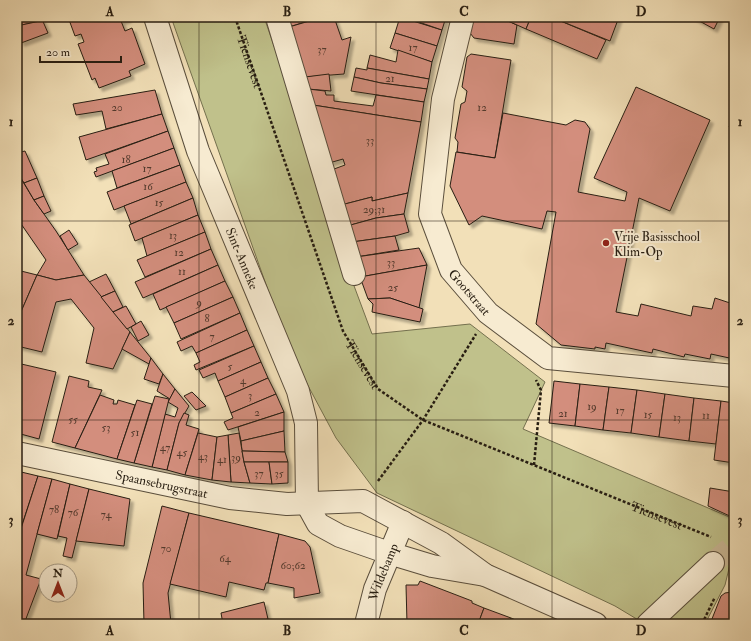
<svg xmlns="http://www.w3.org/2000/svg" width="751" height="641" viewBox="0 0 751 641" font-family="'IM FELL Double Pica',serif">
	<style>
		.green { fill: #c0c18b; stroke: #74704e }
		.building { fill: #d38e7d; stroke: #281e12; filter: url(#shadow) }
		.lines { fill: none; stroke-linecap: round; stroke-linejoin: round }
		.minor-tunnel { stroke: #cab997; stroke-width: 22; stroke-dasharray: 22 11; stroke-linecap: butt }
		.minor-casing { stroke: #5a4e3c; stroke-width: 24 }
		.path { stroke: #281e12; stroke-width: 2.5; stroke-dasharray: 3 2; stroke-linecap: butt }
		.minor { stroke: #f7ebd1; stroke-width: 22 }
		.grid { fill: none; stroke: #281e12; stroke-width: 1; stroke-opacity: 0.55 }
		.poi-dot { fill: #8f2418; stroke: #f7ebd1; stroke-width: 1.5 }
		.labels { text-anchor: middle; stroke-width: 4; stroke-linejoin: round; paint-order: stroke }
		.number-label { font-size: 11px; fill: #533a2d }
		.street-label { font-size: 13px; fill: #281e12; stroke: #f7ebd1 }
		.poi-label { font-size: 13px; fill: #281e12; stroke: #f7ebd1; text-anchor: start }
		.neatline { fill: none; stroke: #281e12; stroke-width: 1.5 }
		.grid-label { font-size: 13px; text-anchor: middle; font-weight: bold; fill: #281e12 }
	</style>
	<defs>
		<filter id="shadow"><feDropShadow dx="3.5" dy="3.5" stdDeviation="1" flood-color="#0004"/></filter>
	</defs>
	<rect width="100%" height="100%" fill="#f2e0b8"/>
	<filter id="stains"><feTurbulence type="fractalNoise" baseFrequency=".005" numOctaves="4"/><feColorMatrix values="0 0 0 0 .2 0 0 0 0 .09 0 0 0 0 .02 0 0 0 .5 -.17"/></filter>
	<radialGradient id="worn" r=".72"><stop offset=".6" stop-color="#630" stop-opacity="0"/><stop offset="1" stop-color="#630" stop-opacity=".3"/></radialGradient>
	<path class="green" d="M171 17H264L326 197 347 267 372 334 470 324 545 382 523 429 734 519V548L725 585 705 624H645L615 606 377 493 336 438 290 352Z"/>
	<g class="building">
		<path d="M17 17H39L40 21 17 26Z"/>
		<path d="M39 17H41L48 33 21 43 17 35V26L40 21Z"/>
		<path d="M68 17H127L128 19 121 21 125 31 132 28 145 64 129 71 131 76 99 88 95 78 92 80 78 44 84 42 81 34 75 36Z"/>
		<path d="M286 17H321L289 27Z"/>
		<path d="M323 17H334L342 40 351 37 344 74 305 77 289 27Z"/>
		<path d="M400 17 442 30 437 46 395 33Z"/>
		<path d="M404 17H446L442 30Z"/>
		<path d="M473 17H499L517 25 514 44 474 38 470 33Z"/>
		<path d="M499 17H531L526 29Z"/>
		<path d="M531 17H551L606 40 597 59 526 29Z"/>
		<path d="M551 17H619L610 41Z"/>
		<path d="M692 17H720L714 29Z"/>
		<path d="M395 33 437 46 432 62 390 48Z"/>
		<path d="M398 50 432 62 429 79 367 68 370 55 396 62Z"/>
		<path d="M471 54 511 60 495 158 457 152 458 142 455 138 461 104 465 102 467 91 462 87 467 57Z"/>
		<path d="M356 68 367 70V68L429 79 427 89 381 83 354 77Z"/>
		<path d="M329 74 331 91 308 89 305 77Z"/>
		<path d="M354 77 381 83 427 89 424 102 351 91Z"/>
		<path d="M636 87 710 120 670 211 639 198 616 312 638 316 641 304 691 316 693 306 712 309 715 298 730 303 734 286V359L711 354 710 359 685 354 684 357 653 349 652 353 606 343 605 349 595 347V349L561 345 536 324 556 212 547 211 542 229 482 216 469 225 450 186 456 152 495 158 503 113 566 125 575 120 585 122 590 129 578 192 625 201 627 192 594 178Z"/>
		<path d="M308 89 325 91 326 95H334V101L373 106 376 95 424 102 421 122 313 105Z"/>
		<path d="M155 90 162 114 106 129 102 111 76 115 73 104Z"/>
		<path d="M313 105 421 122 408 193 372 201V197L341 205 334 169 345 165 343 159 329 163Z"/>
		<path d="M162 114 168 131 86 160 79 137Z"/>
		<path d="M734 117V129L729 127Z"/>
		<path d="M168 131 174 148 96 177 94 172 97 171 96 168 109 164 105 154Z"/>
		<path d="M174 148 180 165 117 188 112 171Z"/>
		<path d="M25 151 37 178 24 183 17 172V153Z"/>
		<path d="M734 155V163L729 160Z"/>
		<path d="M180 165 186 182 114 210 107 192Z"/>
		<path d="M17 172 34 200 56 231 84 275 56 280 37 275 46 260 17 218Z"/>
		<path d="M37 178 44 196 34 200 24 183Z"/>
		<path d="M186 182 193 198 131 224 124 206Z"/>
		<path d="M408 193 404 214 376 218 347 226 341 205 372 197V201Z"/>
		<path d="M44 196 51 211 44 214 34 200Z"/>
		<path d="M193 198 198 215 135 241 129 225Z"/>
		<path d="M404 214 409 232 395 236 352 242 347 226 376 218Z"/>
		<path d="M198 215 205 232 147 256 142 238Z"/>
		<path d="M69 230 78 244 68 250 60 236Z"/>
		<path d="M205 232 211 249 145 277 137 260Z"/>
		<path d="M395 236 399 250 356 257 352 242Z"/>
		<path d="M419 248 427 265 360 277 356 257Z"/>
		<path d="M211 249 218 265 143 298 135 282Z"/>
		<path d="M218 265 225 281 160 310 153 294Z"/>
		<path d="M427 265 419 308 390 298 368 299 360 277Z"/>
		<path d="M17 270 37 275 17 321Z"/>
		<path d="M106 274 115 291 101 297 89 282Z"/>
		<path d="M37 275 56 280 84 275 130 332 113 369 86 363 94 328 71 299 56 302 42 352 17 346V321Z"/>
		<path d="M225 281 233 297 174 323 166 307Z"/>
		<path d="M115 291 123 307 113 312 101 297Z"/>
		<path d="M233 297 240 313 181 339 174 323Z"/>
		<path d="M390 298 423 309 420 322 372 312 373 304 368 299Z"/>
		<path d="M126 306 136 324 127 329 113 312Z"/>
		<path d="M240 313 247 330 196 353 192 346 181 351 177 342Z"/>
		<path d="M141 321 149 335 138 341 131 327Z"/>
		<path d="M247 330 254 346 196 370 194 365 200 362 196 353Z"/>
		<path d="M130 332 151 358 149 364 122 349Z"/>
		<path d="M254 346 261 362 218 381 215 373 203 378 199 370Z"/>
		<path d="M151 358 163 374 159 384 144 379Z"/>
		<path d="M261 362 268 378 225 397 218 381Z"/>
		<path d="M17 363 56 372 39 439 17 433Z"/>
		<path d="M163 374 175 389 170 399 157 391Z"/>
		<path d="M69 376 89 381 88 387 102 390 75 448 52 442Z"/>
		<path d="M268 378 276 394 231 413 225 397Z"/>
		<path d="M554 381 580 384 575 426 549 423Z"/>
		<path d="M580 384 609 387 603 430 575 426Z"/>
		<path d="M609 387 637 390 631 433 603 430Z"/>
		<path d="M175 389 189 406 179 423 167 470 152 467 165 414 175 417 178 408 168 402Z"/>
		<path d="M637 390 665 394 659 437 631 433Z"/>
		<path d="M192 392 206 406 196 410 184 396Z"/>
		<path d="M276 394 284 412 228 430 224 422 233 418 231 413Z"/>
		<path d="M665 394 694 398 689 441 659 437Z"/>
		<path d="M100 395 114 400 113 404H117L118 400 135 405 117 459 75 448Z"/>
		<path d="M155 396 169 399 152 467 134 463Z"/>
		<path d="M694 398 721 401 716 444 689 441Z"/>
		<path d="M137 400 152 404 134 463 117 459Z"/>
		<path d="M721 401 734 403V463L714 460Z"/>
		<path d="M284 412V431L241 441 238 427Z"/>
		<path d="M184 413 189 415 186 425 199 429 185 475 167 470 179 423Z"/>
		<path d="M284 431 285 452 242 451 241 441Z"/>
		<path d="M198 433 217 437 212 480 185 475Z"/>
		<path d="M239 433 244 462 250 483 231 482 228 435Z"/>
		<path d="M228 435 231 482 212 480 217 437Z"/>
		<path d="M242 451 285 452 288 462H244Z"/>
		<path d="M244 462H269L272 484 250 483Z"/>
		<path d="M269 462H288V483L272 484Z"/>
		<path d="M17 471 38 476 20 531 17 530Z"/>
		<path d="M38 476 52 479 26 575 41 579 24 624H17V541Z"/>
		<path d="M52 479 70 484 57 539 37 534Z"/>
		<path d="M70 484 89 489 72 558 63 556 67 538 58 536Z"/>
		<path d="M710 488 734 492V518L708 506Z"/>
		<path d="M89 489 130 499 124 546 76 541Z"/>
		<path d="M162 506 189 513 168 593 171 624H144L143 583Z"/>
		<path d="M189 513 279 534 268 583H266L264 590 229 582 226 597 170 584Z"/>
		<path d="M279 534 305 541 310 547 320 593 294 598V588L268 583Z"/>
		<path d="M420 581 472 601V603L484 608 478 624H407L406 585H418Z"/>
		<path d="M732 592 734 593V624H710L721 596 725 593Z"/>
		<path d="M264 602 268 619 244 624H223L221 613Z"/>
		<path d="M484 608 511 618 509 624H478Z"/>
		<path d="M511 618 525 624H509Z"/>
		<path d="M305 622V624H274V623Z"/>
	</g>
	<g class="lines">
		<path class="minor-tunnel" d="M713 563 734 545"/>
		<g class="minor-casing">
			<g id="minor">
				<path id="s2" d="M155 17 198 151 298 391 306 423 307 504 318 524 340 536 389 553 432 566 485 575"/>
				<path d="M277 17 354 274"/>
				<path id="s3" d="M463 17 443 99 430 214 451 270 488 313 548 358 734 376"/>
				<path id="s4" d="M17 453 230 498 287 504 363 501 441 543 485 575 596 624"/>
				<path id="s5" d="M366 624 375 589 403 522"/>
				<path d="M648 624 713 563"/>
			</g>
		</g>
		<g class="path">
			<path id="s1" d="M235 17 343 331 378 389 423 420 711 537"/>
			<path d="M534 465 541 390 536 380"/>
			<path d="M378 481 423 420 476 334"/>
			<path d="M702 624 715 597"/>
		</g>
		<use href="#minor" class="minor"/>
	</g>
	<path class="grid" d="M199 17V624M376 17V624M552 17V624M17 221H734M17 420H734"/>
	<circle class="poi-dot" cx="606" cy="243" r="4"/>
	<g class="labels">
		<g class="number-label">
			<text x="413" y="51">17</text>
			<text x="322" y="53">37</text>
			<text x="390" y="82">21</text>
			<text x="117" y="111">20</text>
			<text x="482" y="111">12</text>
			<text x="370" y="144">33</text>
			<text x="126" y="163">18</text>
			<text x="147" y="172">17</text>
			<text x="148" y="190">16</text>
			<text x="159" y="206">15</text>
			<text x="374" y="213">29;31</text>
			<text x="173" y="239">13</text>
			<text x="179" y="256">12</text>
			<text x="391" y="266">33</text>
			<text x="182" y="275">11</text>
			<text x="393" y="291">25</text>
			<text x="199" y="306">9</text>
			<text x="207" y="322">8</text>
			<text x="212" y="340">7</text>
			<text x="230" y="370">5</text>
			<text x="243" y="384">4</text>
			<text x="250" y="399">3</text>
			<text x="592" y="410">19</text>
			<text x="620" y="414">17</text>
			<text x="257" y="416">2</text>
			<text x="563" y="417">21</text>
			<text x="648" y="418">15</text>
			<text x="706" y="419">11</text>
			<text x="677" y="421">13</text>
			<text x="73" y="423">55</text>
			<text x="106" y="431">53</text>
			<text x="135" y="436">51</text>
			<text x="165" y="451">47</text>
			<text x="182" y="456">45</text>
			<text x="203" y="460">43</text>
			<text x="236" y="461">39</text>
			<text x="222" y="463">41</text>
			<text x="259" y="477">37</text>
			<text x="279" y="477">35</text>
			<text x="54" y="513">78</text>
			<text x="73" y="516">76</text>
			<text x="106" y="518">74</text>
			<text x="166" y="552">70</text>
			<text x="225" y="562">64</text>
			<text x="293" y="569">60;62</text>
		</g>
		<g class="street-label">
			<text dy="5" stroke="none"><textPath href="#s1" startOffset="47">Tiensevest</textPath></text>
			<text dy="5" stroke="none"><textPath href="#s2" startOffset="257">Sint-Anneke</textPath></text>
			<text dy="5" stroke="none"><textPath href="#s3" startOffset="289">Gootstraat</textPath></text>
			<text dy="5" stroke="none"><textPath href="#s1" startOffset="371">Tiensevest</textPath></text>
			<text dy="5" stroke="none"><textPath href="#s4" startOffset="148">Spaansebrugstraat</textPath></text>
			<text dy="5" stroke="none"><textPath href="#s1" startOffset="707">Tiensevest</textPath></text>
			<text dy="5" stroke="none"><textPath href="#s5" startOffset="55">Wildebamp</textPath></text>
		</g>
		<g class="poi-label">
			<text x="614" y="241">Vrije Basisschool<tspan x="614" dy="15">Klim-Op</tspan></text>
		</g>
	</g>
	<rect width="751" height="641" fill="none" stroke="#f2e0b8" stroke-width="44"/>
	<g transform="translate(58 583)"><circle r="19" fill="#f7ebd1" stroke="#a49985"/>
	<path d="M0-3L7 15L0 10L-7 15Z" fill="#8f2418"/>
	<text y="-6" font-size="11" font-weight="bold" text-anchor="middle" fill="#281e12">N</text>
	</g>
	<path d="M40 56v6h81v-6" fill="none" stroke="#281e12" stroke-width="2"/>
	<text x="46" y="56" font-size="12" fill="#281e12" stroke="#f7ebd1" stroke-width="3" paint-order="stroke">20 m</text>
	<rect x="22" y="22" width="707" height="597" class="neatline"/>
	<g class="grid-label">
		<text x="110" y="16">A</text>
		<text x="287" y="16">B</text>
		<text x="464" y="16">C</text>
		<text x="641" y="16">D</text>
		<text x="11" y="126">1</text>
		<text x="740" y="126">1</text>
		<text x="11" y="325">2</text>
		<text x="740" y="325">2</text>
		<text x="11" y="524">3</text>
		<text x="740" y="524">3</text>
		<text x="110" y="635">A</text>
		<text x="287" y="635">B</text>
		<text x="464" y="635">C</text>
		<text x="641" y="635">D</text>
	</g>
	<rect width="100%" height="100%" filter="url(#stains)"/>
	<rect width="100%" height="100%" fill="url(#worn)"/>
</svg>
